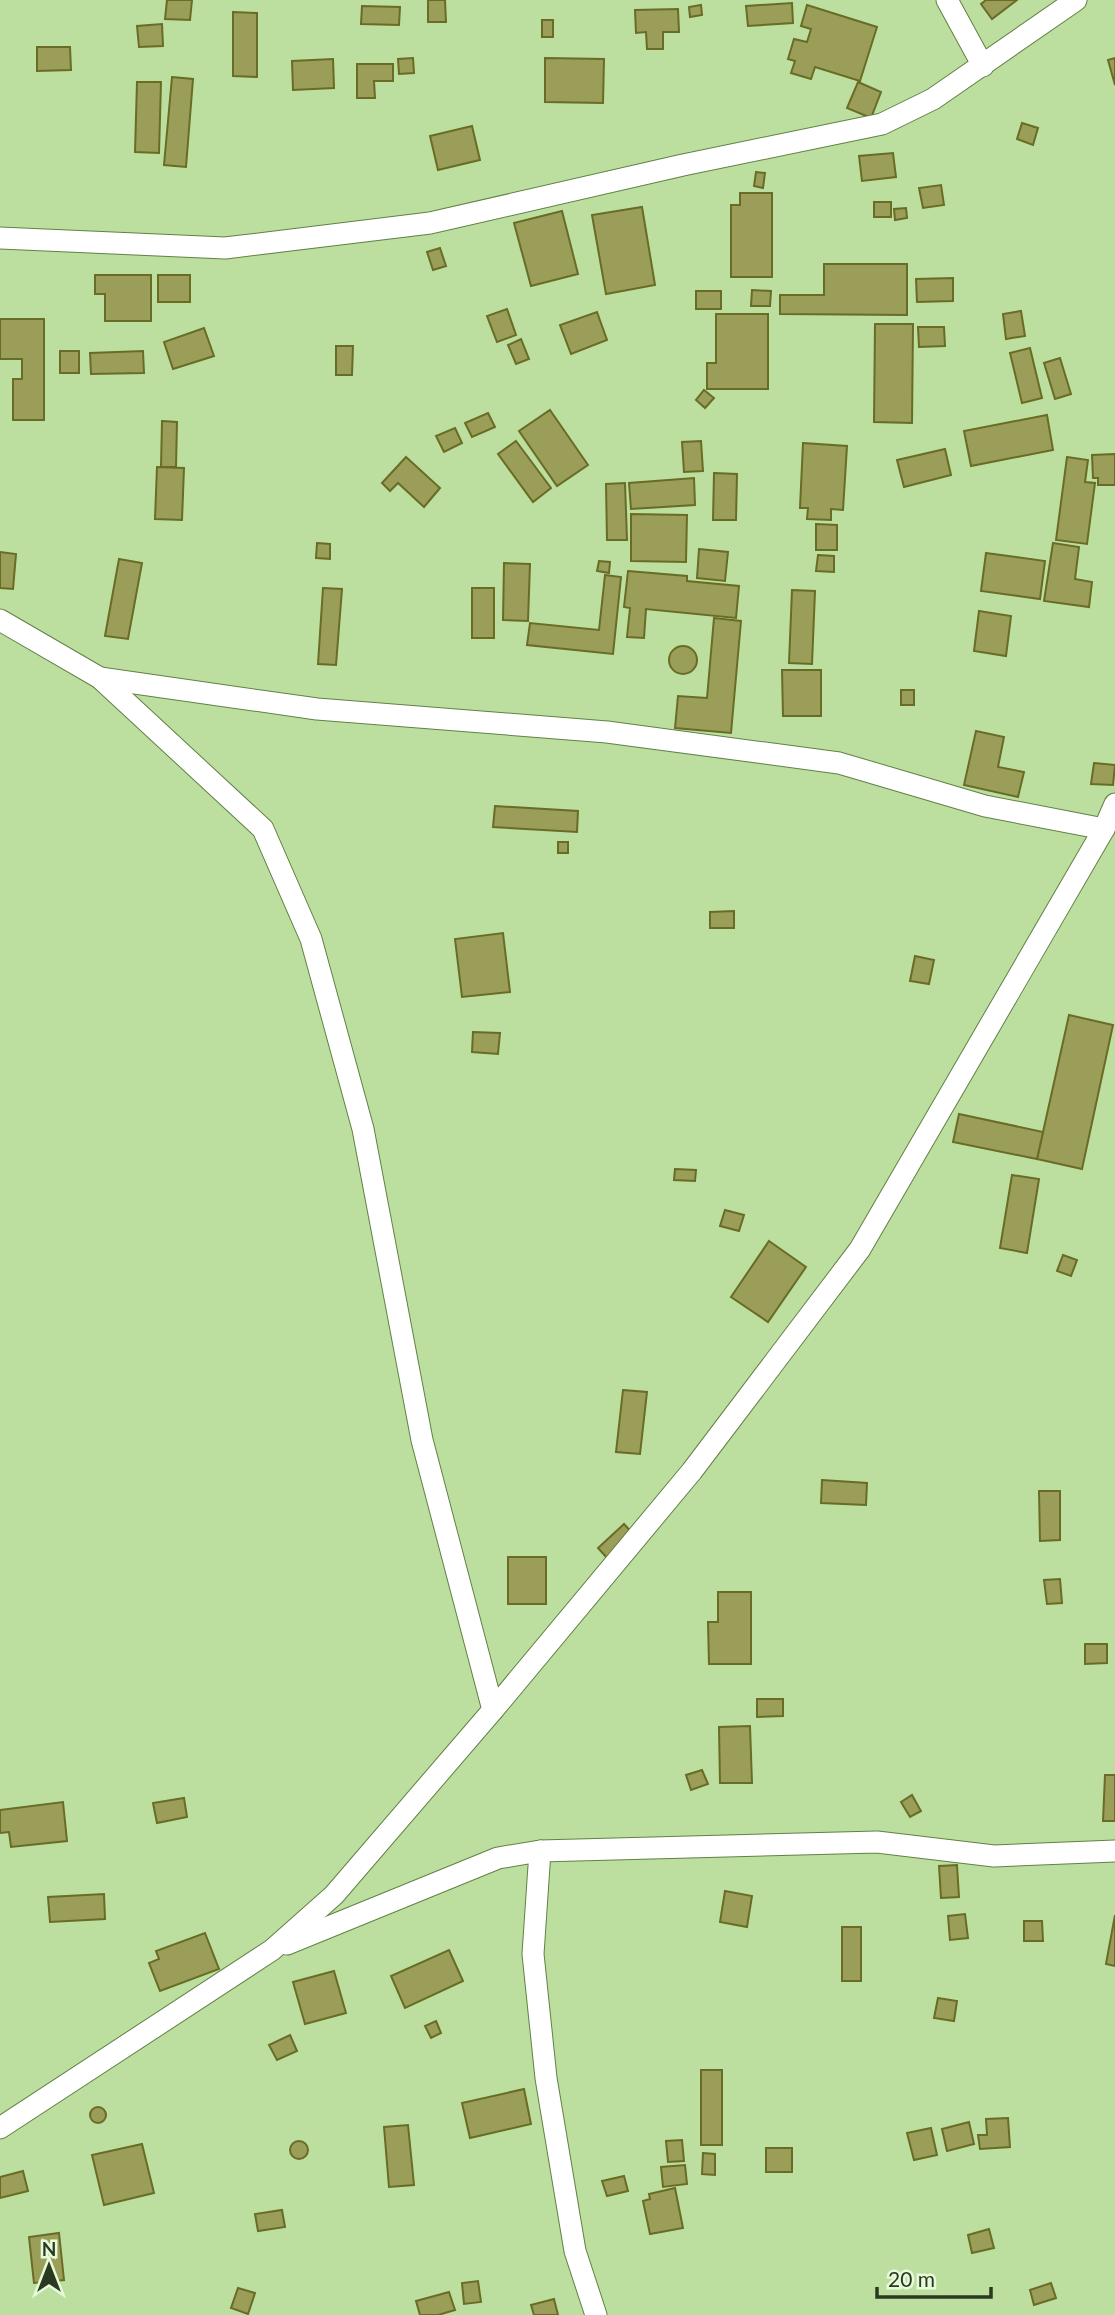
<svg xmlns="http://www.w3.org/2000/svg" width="1115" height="2315" viewBox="0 0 1115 2315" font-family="Lato,sans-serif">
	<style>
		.building { fill: #9a9e58; stroke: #696c25; stroke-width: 2 }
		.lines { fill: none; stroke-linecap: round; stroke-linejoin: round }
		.service-casing { stroke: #618145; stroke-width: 23 }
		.service { stroke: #fff; stroke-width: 21 }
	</style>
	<rect width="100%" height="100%" fill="#bcdf9f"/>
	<g class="building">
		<path d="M167 0H192L190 20 165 19Z"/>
		<path d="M428 0H445L446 22H428Z"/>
		<path d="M986 0H1017L992 19 981 4Z"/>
		<path d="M792 3 793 23 748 26 746 6Z"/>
		<path d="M701 5 702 15 690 17 689 7Z"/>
		<path d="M807 5 877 27 860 81 815 67 811 79 791 73 795 61 788 59 794 39 807 42 811 29 801 26Z"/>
		<path d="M362 6 400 7 399 25 361 24Z"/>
		<path d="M678 9 679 32H663V49H647L646 32 636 33 635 10Z"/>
		<path d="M233 12 257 13V77L233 76Z"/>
		<rect x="542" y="20" width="11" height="17"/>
		<path d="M162 24 163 46 139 47 137 26Z"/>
		<path d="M37 47H70L71 70 37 71Z"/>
		<path d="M413 58 414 73 399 74 398 59Z"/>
		<path d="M545 58 604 59 603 103 545 102Z"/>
		<path d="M1115 58V85L1108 60Z"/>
		<path d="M333 59 334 88 293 90 292 61Z"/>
		<path d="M357 64H393V81H374L375 98H357Z"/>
		<path d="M172 77 193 79 186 167 164 165Z"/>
		<path d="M137 82H161L159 153 135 152Z"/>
		<path d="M858 82 881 92 871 118 847 108Z"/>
		<path d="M1022 123 1038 128 1033 145 1017 139Z"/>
		<path d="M472 126 480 160 438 170 430 136Z"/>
		<path d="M893 153 896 177 862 181 859 156Z"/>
		<path d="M756 172 765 173 763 188 754 186Z"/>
		<path d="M941 185 944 205 923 208 919 188Z"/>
		<path d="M740 193H772V277H731V205H740Z"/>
		<rect x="874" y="202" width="17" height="15"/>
		<path d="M642 207 655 285 606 294 592 215Z"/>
		<path d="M906 208 907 218 895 220 894 209Z"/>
		<path d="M562 211 578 274 531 286 514 223Z"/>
		<path d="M440 248 446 266 433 270 427 252Z"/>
		<path d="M824 264H907V315L780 314V295H824Z"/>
		<path d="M95 275H151V321H105V294H95Z"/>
		<rect x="158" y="275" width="32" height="27"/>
		<path d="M953 278V301L917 302 916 279Z"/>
		<path d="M752 290 771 291 770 306H751Z"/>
		<rect x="696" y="291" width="25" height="18"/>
		<path d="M507 309 516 335 497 342 487 316Z"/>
		<path d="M1021 311 1025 336 1006 339 1003 314Z"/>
		<path d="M597 312 607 340 571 354 560 325Z"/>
		<path d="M716 314H768V389H707V363H716Z"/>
		<path d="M0 319H44V420H13V379H22V359H0Z"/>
		<path d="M875 324H913L912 423 874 422Z"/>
		<path d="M918 327H944L945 346 919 347Z"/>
		<path d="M204 328 214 356 173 369 164 342Z"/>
		<path d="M521 339 529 359 516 364 508 345Z"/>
		<path d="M336 346H353L352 375H336Z"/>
		<path d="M1030 348 1042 398 1022 403 1010 353Z"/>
		<rect x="60" y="351" width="19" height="22"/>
		<path d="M143 351 144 373 91 374 90 353Z"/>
		<path d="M1060 358 1071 394 1055 399 1044 363Z"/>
		<path d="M704 390 714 398 705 408 696 400Z"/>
		<path d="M550 410 588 465 557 486 519 431Z"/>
		<path d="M488 413 495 427 472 437 465 423Z"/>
		<path d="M1047 415 1053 450 971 466 964 431Z"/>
		<path d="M162 421 177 422 176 467H161Z"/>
		<path d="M455 428 462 443 444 452 436 436Z"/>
		<path d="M516 441 551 488 533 502 498 454Z"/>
		<path d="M701 441 703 471 684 472 682 442Z"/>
		<path d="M803 443 847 446 843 510 831 509V520L807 519 808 508H800Z"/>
		<path d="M945 449 951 475 904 487 897 460Z"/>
		<path d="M1115 454V485H1098V478H1093L1092 455Z"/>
		<path d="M406 457 440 488 424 507 398 483 390 491 382 483Z"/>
		<path d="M1067 457 1088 460 1085 482 1095 483 1087 544 1056 540Z"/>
		<path d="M157 467 184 468 182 520 155 519Z"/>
		<path d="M714 473 737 474 736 520H713Z"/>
		<path d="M694 478 695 505 631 509 629 483Z"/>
		<path d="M625 483 627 540H607L606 484Z"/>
		<path d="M631 514 687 515 686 562 631 561Z"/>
		<path d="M816 524 837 525V550H816Z"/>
		<path d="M317 543 330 544V559L316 558Z"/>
		<path d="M1053 543 1079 547 1075 579 1092 582 1089 607 1044 601Z"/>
		<path d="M699 549 728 552 725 581 697 578Z"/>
		<path d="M0 552 16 554 13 589 0 588Z"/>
		<path d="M986 553 1045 561 1040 599 981 591Z"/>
		<path d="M818 555 834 556V572L816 571Z"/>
		<path d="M119 559 142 563 128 639 105 636Z"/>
		<path d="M599 561 610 562 609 573 597 571Z"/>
		<path d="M504 563 530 564 528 621 503 620Z"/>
		<path d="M628 571 687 576V581L739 586 736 618 646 609 644 638 627 637 630 608 624 607Z"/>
		<path d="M605 575 621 577 613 654 527 645 530 623 599 630Z"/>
		<path d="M323 588 342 589 336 665 318 664Z"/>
		<rect x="472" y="588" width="22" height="50"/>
		<path d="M792 590 815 591 812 664 789 663Z"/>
		<path d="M979 611 1011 616 1006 656 974 651Z"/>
		<path d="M714 618 741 621 731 733 675 728 678 696 707 698Z"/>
		<circle cx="683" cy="660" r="14"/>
		<path d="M782 670H821V716H783Z"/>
		<rect x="901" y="690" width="13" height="15"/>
		<path d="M976 731 1004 737 998 767 1024 772 1018 797 964 785Z"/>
		<path d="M1094 763 1115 765 1113 785 1091 784Z"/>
		<path d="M495 806 578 811 577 832 493 827Z"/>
		<rect x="558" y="842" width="10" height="11"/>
		<path d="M734 911V928H710V912Z"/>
		<path d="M503 933 510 992 462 997 455 939Z"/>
		<path d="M915 956 934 960 929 984 910 981Z"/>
		<path d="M1069 1015 1113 1025 1082 1169 1037 1159Z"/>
		<path d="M473 1032 500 1033 498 1054 472 1052Z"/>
		<path d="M959 1114 1043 1132 1037 1159 953 1142Z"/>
		<path d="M675 1169 696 1170 695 1181 674 1180Z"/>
		<path d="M1012 1175 1039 1179 1027 1253 1000 1248Z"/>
		<path d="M725 1210 744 1215 739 1231 720 1226Z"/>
		<path d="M769 1241 806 1267 768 1322 731 1297Z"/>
		<path d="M1063 1255 1077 1260 1071 1276 1057 1271Z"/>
		<path d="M623 1390 647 1392 640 1454 616 1452Z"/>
		<path d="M822 1480 867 1483 866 1505 821 1503Z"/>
		<path d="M1039 1491H1060V1540L1040 1541Z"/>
		<path d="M624 1524 636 1537 609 1560 598 1548Z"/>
		<rect x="508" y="1557" width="38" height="47"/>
		<path d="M1060 1579 1062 1603 1047 1604 1044 1580Z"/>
		<path d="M718 1592H751V1664H709L708 1622H718Z"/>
		<path d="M1085 1644H1107V1663L1085 1664Z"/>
		<path d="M757 1699H783V1716L757 1717Z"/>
		<path d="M750 1726 752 1783H720L719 1727Z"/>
		<path d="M702 1770 708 1784 691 1790 686 1775Z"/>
		<path d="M1105 1775H1115V1821H1103Z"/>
		<path d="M912 1795 921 1811 910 1817 901 1802Z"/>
		<path d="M184 1798 187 1817 157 1823 153 1803Z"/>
		<path d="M63 1802 67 1841 11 1847 9 1832 0 1833V1810Z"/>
		<path d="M957 1865 959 1897 941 1898 939 1866Z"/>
		<path d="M725 1891 752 1896 747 1927 720 1922Z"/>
		<path d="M104 1894 105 1919 50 1922 48 1897Z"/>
		<path d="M965 1914 968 1938 950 1940 948 1916Z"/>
		<path d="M1115 1915V1966L1106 1964Z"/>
		<path d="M1024 1921H1042L1043 1941H1024Z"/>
		<rect x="842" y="1927" width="19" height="54"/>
		<path d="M205 1933 219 1969 160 1991 149 1963 159 1959 156 1951Z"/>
		<path d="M449 1950 463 1981 405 2008 391 1976Z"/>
		<path d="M334 1971 346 2013 305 2024 293 1982Z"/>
		<path d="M938 1998 957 2001 954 2021 934 2018Z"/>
		<path d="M436 2021 441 2033 431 2038 425 2026Z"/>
		<path d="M290 2035 297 2051 277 2060 269 2045Z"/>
		<rect x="701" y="2070" width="21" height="75"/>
		<path d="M524 2089 531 2124 470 2138 462 2103Z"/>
		<circle cx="98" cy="2115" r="8"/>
		<path d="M1008 2118 1010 2147 980 2149 978 2135H987L986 2119Z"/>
		<path d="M969 2122 974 2144 947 2151 942 2129Z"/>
		<path d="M408 2125 414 2185 389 2187 384 2127Z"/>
		<path d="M931 2128 937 2155 914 2160 907 2133Z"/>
		<path d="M682 2140 684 2161 668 2162 666 2141Z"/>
		<circle cx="299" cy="2150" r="9"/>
		<path d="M142 2144 154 2193 104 2205 92 2155Z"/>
		<rect x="766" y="2148" width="26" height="24"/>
		<path d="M703 2153 715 2154V2175L702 2174Z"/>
		<path d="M685 2165 687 2184 663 2187 661 2167Z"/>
		<path d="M23 2171 28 2191 0 2198V2177Z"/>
		<path d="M624 2176 628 2191 607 2196 602 2181Z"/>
		<path d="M675 2188 683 2228 650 2234 643 2201 650 2199 649 2194Z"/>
		<path d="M282 2210 285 2227 258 2231 255 2214Z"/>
		<path d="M989 2229 994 2248 972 2253 968 2235Z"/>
		<path d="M59 2233 64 2280 34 2283 29 2237Z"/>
		<path d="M478 2281 481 2302 464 2304 462 2283Z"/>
		<path d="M1051 2283 1056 2298 1034 2305 1030 2290Z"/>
		<path d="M238 2288 255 2293 248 2314 231 2308Z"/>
		<path d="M449 2292 455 2310 438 2315H420L416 2301Z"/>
		<path d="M554 2299 558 2315H534L531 2305Z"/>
	</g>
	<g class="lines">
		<g class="service-casing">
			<g id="service">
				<path d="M947 0 983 66"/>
				<path d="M0 238 225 248 430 223 683 165 882 124 933 99 1076 0"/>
				<path d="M0 620 100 678 263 829 311 939 363 1129 422 1440 493 1710"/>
				<path d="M100 678 317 709 607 732 839 763 985 806 1104 829"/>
				<path d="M540 1851 533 1954 546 2078 575 2251 596 2315"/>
				<path d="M287 1944 498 1858 540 1851 877 1842 994 1856 1115 1851"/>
				<path d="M0 2128 272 1950 334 1895 493 1710 692 1471 860 1249 1104 829 1115 804"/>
			</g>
		</g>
		<use href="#service" class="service"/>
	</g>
	<g transform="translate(49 2266)" stroke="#e7fada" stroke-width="5" paint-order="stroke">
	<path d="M0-5L12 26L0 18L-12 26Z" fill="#2b3920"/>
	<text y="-10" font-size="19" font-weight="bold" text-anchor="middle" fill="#2b3920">N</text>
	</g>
	<path d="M877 2287v10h114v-10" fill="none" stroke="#2b3920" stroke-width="3.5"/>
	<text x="888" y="2287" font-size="21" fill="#2b3920" stroke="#e7fada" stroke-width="5" paint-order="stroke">20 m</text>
</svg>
